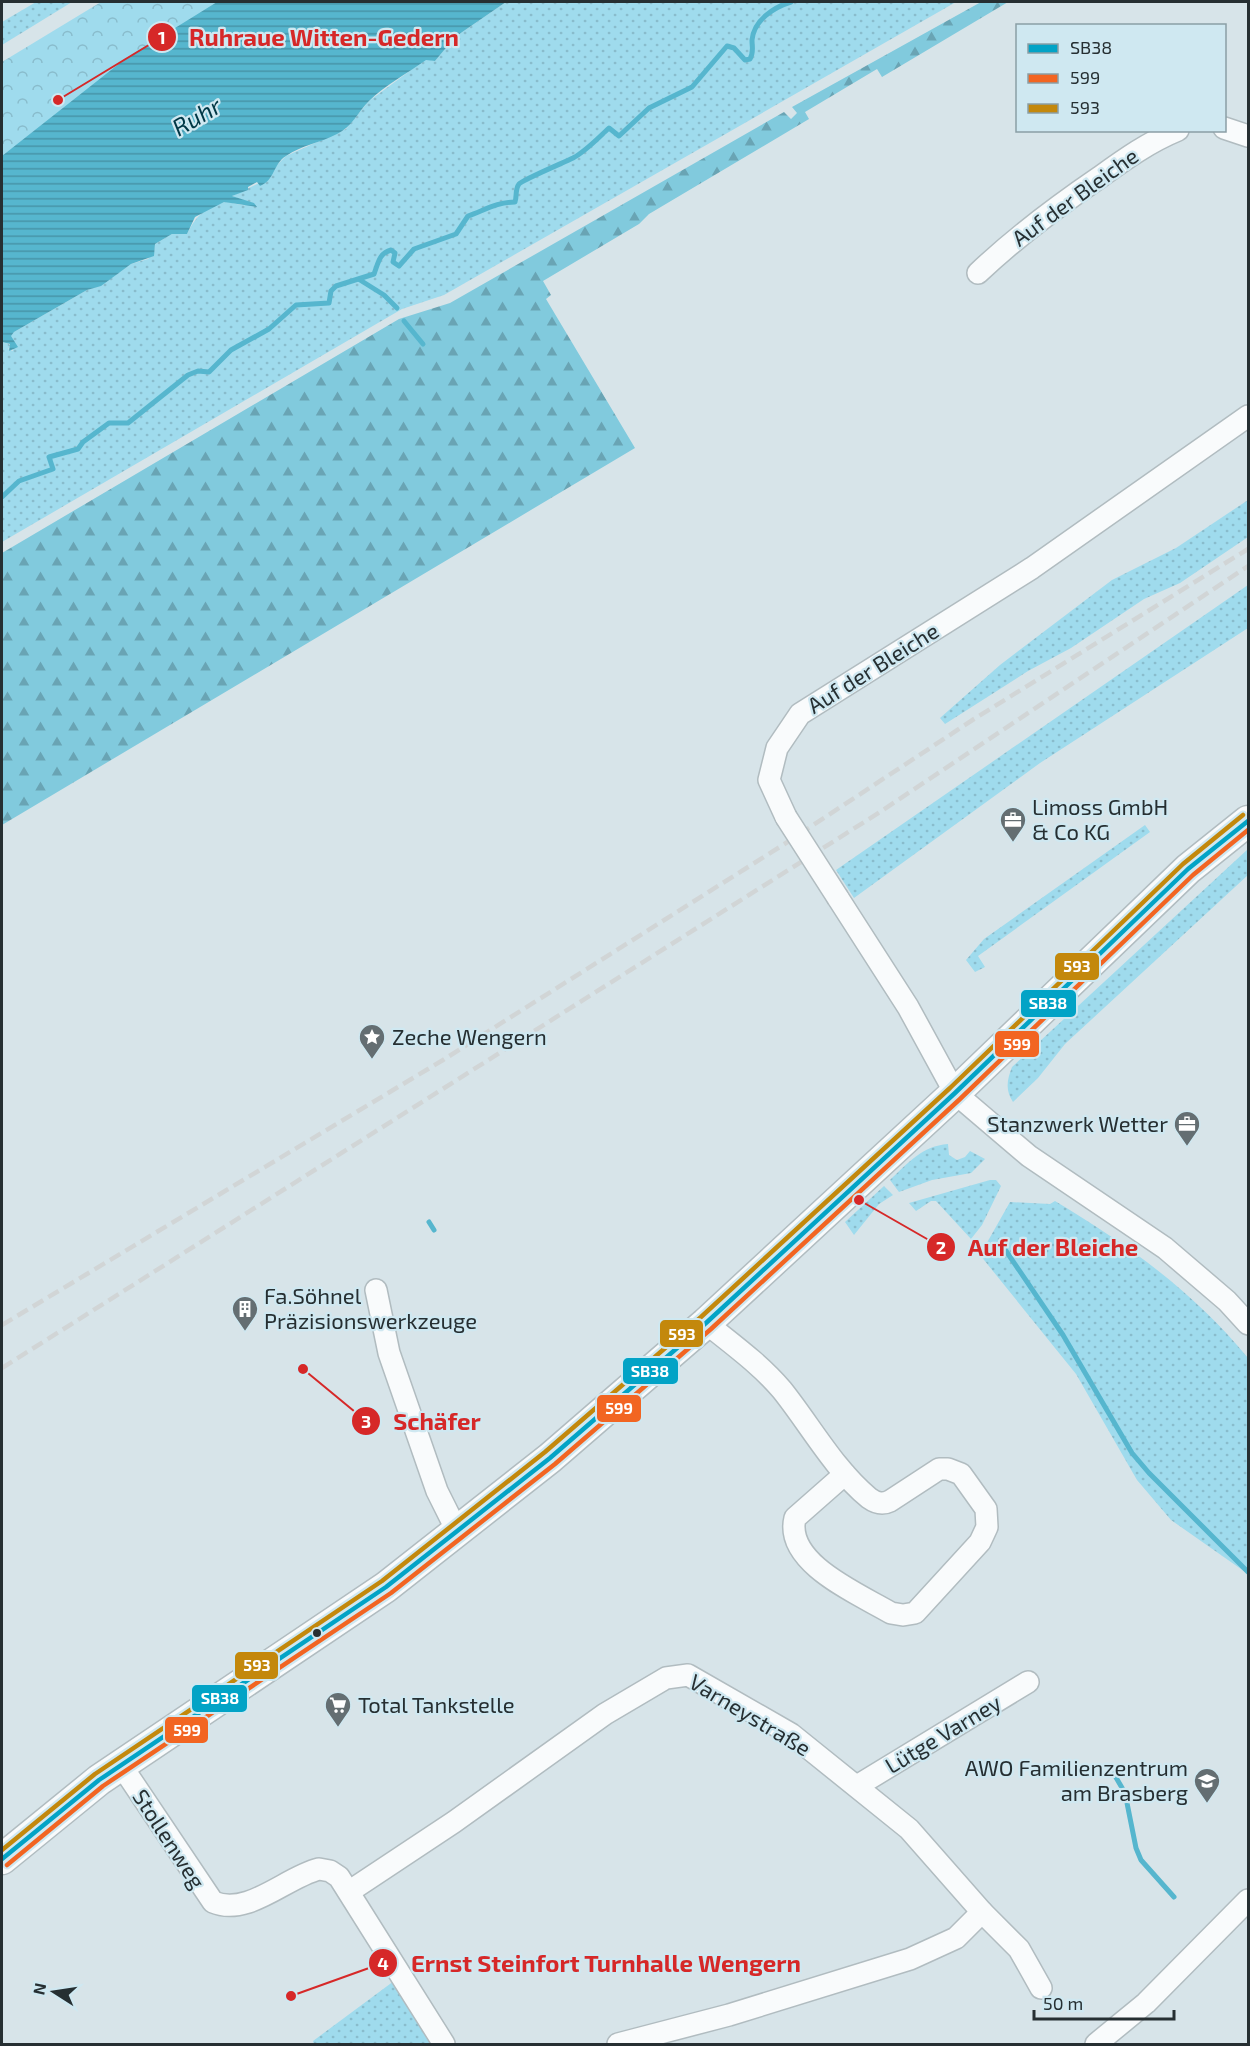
<svg xmlns="http://www.w3.org/2000/svg" width="1250" height="2046" viewBox="0 0 1250 2046" font-family="'Exo 2',sans-serif">
	<style>
		.grass { fill: url(#grass-dots) }
		.forest { fill: url(#forest-firs) }
		.park { fill: url(#park-crowns) }
		.water { fill: url(#water-rules) }
		.lines { fill: none; stroke-linecap: round; stroke-linejoin: round }
		.stream { stroke: #56b6ce; stroke-width: 5 }
		.minor-casing { stroke: #b1bcc0; stroke-width: 24 }
		.secondary-casing { stroke: #b1bcc0; stroke-width: 33 }
		.minor { stroke: #f9fbfc; stroke-width: 21 }
		.secondary { stroke: #f9fbfc; stroke-width: 30 }
		.rail { stroke: #d1d5d6; stroke-width: 4.5; stroke-dasharray: 12 6; stroke-linecap: butt }
		.minor-bridge-casing { stroke: #b1bcc0; stroke-width: 24; stroke-linecap: butt }
		.minor-bridge { stroke: #f9fbfc; stroke-width: 21 }
		.bus-1-casing { stroke: #cfe8f1; stroke-width: 9 }
		.bus-2-casing { stroke: #cfe8f1; stroke-width: 9 }
		.bus-3-casing { stroke: #cfe8f1; stroke-width: 9 }
		.bus-1 { stroke: #02a3c6; stroke-width: 4.5 }
		.bus-2 { stroke: #f26522; stroke-width: 4.5 }
		.bus-3 { stroke: #c3880c; stroke-width: 4.5 }
		.bus-dot { fill: #262f32; stroke: #cfe8f1; stroke-width: 2 }
		.labels { text-anchor: middle; stroke-width: 4.5; stroke-linejoin: round; paint-order: stroke }
		.street-label { font-size: 22px; fill: #262f32; stroke: #cfe8f1 }
		.poi-label { font-size: 22px; fill: #262f32; stroke: #cfe8f1; text-anchor: start }
		.water-label { font-size: 24px; font-style: italic; fill: #003745; stroke: #cfe8f1 }
		.leader { fill: none; stroke: #d62828; stroke-width: 2 }
		.callout-dot { fill: #d62828; stroke: #cfe8f1; stroke-width: 2 }
		.mark-label { font-size: 18px; text-anchor: middle; font-weight: bold; fill: #fff }
		.callout-label { font-size: 24px; text-anchor: middle; font-weight: bold; fill: #d62828; stroke: #cfe8f1; stroke-width: 4.5; stroke-linejoin: round; paint-order: stroke }
		.line-badge { stroke: #cfe8f1; stroke-width: 2 }
		.badge-label { font-size: 16px; text-anchor: middle; font-weight: bold; fill: #fff }
	</style>
	<defs>
		<pattern id="grass-dots" width="8" height="8" patternUnits="userSpaceOnUse" patternTransform="scale(1.5)"><rect width="8" height="8" fill="#9fdbed"/><path d="M2 2h.1M6 6h.1" fill="none" stroke="#89bccc" stroke-width="1.8" stroke-linecap="round"/></pattern>
		<pattern id="forest-firs" width="22" height="20" patternUnits="userSpaceOnUse" patternTransform="scale(1.5)"><rect width="22" height="20" fill="#81cadd"/><path d="M5 1l3.5 6h-7zM16 11l3.5 6h-7z" fill="#69a4b4"/></pattern>
		<pattern id="park-crowns" width="20" height="18" patternUnits="userSpaceOnUse" patternTransform="scale(1.5)"><rect width="20" height="18" fill="#9fdbed"/><path d="M2 6a3 3 0 1 1 6 0M12 15a3 3 0 1 1 6 0" fill="none" stroke="#89bccc"/></pattern>
		<pattern id="water-rules" width="6" height="5" patternUnits="userSpaceOnUse" patternTransform="scale(1.5)"><rect width="6" height="5" fill="#56b6ce"/><path d="M0 2.5h6" fill="none" stroke="#4794a8"/></pattern>
	</defs>
	<rect width="100%" height="100%" fill="#d7e4e9"/>
	<g class="grass">
		<path d="M36 2H72L2 45V22Z"/>
		<path d="M506 2H956L444 295 402 309 2 542V342L9 344 11 346 8 349 13 351 10 336 14 332 87 290 100 285 131 264 148 259 154 252 155 244 172 234H187C194 219 205 206 223 202 229 201 239 206 247 205L243 200 232 196 259 183 286 156 346 129 369 101 426 59 435 61 455 37Z"/>
		<path d="M1248 500V537L1180 583 1144 599 1071 648 1028 671 945 724 940 718 1000 665 1112 580 1176 548Z"/>
		<path d="M1248 585V628L1040 763 854 898 836 870Z"/>
		<path d="M1145 825 1150 832 978 956 985 967 975 972 966 960 984 939Z"/>
		<path d="M1248 849V875L1065 1044 1038 1078 1013 1102C1005 1090 1007 1080 1012 1067Z"/>
		<path d="M948 1144 949 1155 957 1160 965 1157 970 1151 985 1159 971 1173 932 1180 899 1192 890 1180C908 1163 922 1146 948 1144Z"/>
		<path d="M990 1180H996L1001 1186 982 1225 971 1239 936 1201H931L916 1211 909 1203Z"/>
		<path d="M884 1186 893 1195 879 1204 854 1235 845 1222Z"/>
		<path d="M1055 1201C1127 1244 1194 1292 1248 1358V1574L1171 1520 1137 1480 1076 1374 980 1255 1010 1202 1050 1204Z"/>
		<path d="M394 1981 435 2044H314L313 2041Z"/>
	</g>
	<path class="forest" d="M981 2H1008L882 77 877 69 805 112 809 119 649 214 639 224 543 281 551 295 546 299 635 448 2 825V553L399 319 450 303 784 112 791 119 797 113 792 107Z"/>
	<path class="park" d="M101 2H243L2 190V62Z"/>
	<path class="water" d="M217 2H506L455 37 435 61 426 60C408 73 385 85 369 101 358 112 352 127 337 134 320 143 302 145 286 156 273 164 275 180 260 186L257 182 248 187V190L232 196 254 203 257 207 224 202 195 217 187 234H172L155 244 154 256 131 264 101 286 87 290 14 332 11 336 18 347 9 351 10 344 2 342V156L125 59Z"/>
	<g class="lines">
		<g class="stream">
			<path d="M360 280 384 295 397 308"/>
			<path d="M404 321 423 344"/>
			<path d="M2 497 19 481 53 469 49 457 78 449 83 442 109 423H128L188 375 198 371 209 372 231 350 269 329 296 305 329 303 331 291 336 286 374 274C378 264 379 253 391 250L395 253 393 262 399 266 414 249 456 234 468 216C485 210 497 202 515 202 517 196 515 189 519 184 522 180 565 162 573 158 586 151 598 138 609 128L619 136 649 108 692 87 727 46 734 48 745 60 750 59C754 52 752 48 752 40 754 20 774 7 791 2"/>
			<path d="M429 1222 434 1230"/>
			<path d="M1002 1245 1063 1335 1132 1453 1149 1473 1248 1572"/>
			<path d="M1114 1774 1125 1793 1136 1848 1141 1860 1174 1897"/>
		</g>
		<g class="minor-casing">
			<g id="minor">
				<path d="M1224 128 1248 136"/>
				<path d="M978 273C1016 237 1056 207 1100 177 1125 159 1149 142 1178 130"/>
				<path d="M786 817 769 780 777 748 800 714 1032 568 1248 416"/>
				<path d="M838 898 908 1007 955 1093 1029 1156 1165 1248 1227 1301 1248 1324"/>
				<path d="M376 1290 389 1353 437 1491 457 1531"/>
				<path d="M706 1323C732 1344 760 1364 782 1390 810 1425 834 1469 869 1498 876 1503 882 1505 890 1501L939 1469H948L961 1474 986 1509 987 1527 980 1542 915 1613 903 1615 891 1613C859 1594 784 1563 795 1518L845 1474"/>
				<path d="M121 1765 213 1902C248 1917 286 1877 319 1869L330 1871 339 1877 444 2044"/>
				<path d="M857 1786 1028 1682"/>
				<path d="M350 1891 454 1822 605 1714 666 1678 688 1675 791 1734 909 1829 982 1912 1019 1949 1041 1988"/>
				<path d="M618 2044 729 2015 910 1959 956 1938 982 1912"/>
				<path d="M1096 2044 1146 2003 1248 1900"/>
			</g>
		</g>
		<g class="secondary-casing">
			<path id="secondary" d="M2 1859 99 1780 386 1587 550 1458 706 1323 955 1093 1188 869 1248 821"/>
		</g>
		<use href="#minor" class="minor"/>
		<use href="#secondary" class="secondary"/>
		<g class="rail">
			<path d="M2 1325 443 1060 786 843 974 719 1248 549"/>
			<path d="M2 1368 880 812 1248 566"/>
		</g>
		<g class="minor-bridge-casing">
			<path id="minor-bridge" d="M786 817 838 898"/>
		</g>
		<use href="#minor-bridge" class="minor-bridge"/>
		<g class="bus-1-casing">
			<path id="bus-1" d="M2 1859 99 1780 386 1587 550 1458 706 1323 955 1093 1188 869 1248 821"/>
		</g>
		<g class="bus-2-casing">
			<path id="bus-2" d="M7 1865 103 1786 391 1593 555 1464 711 1329 960 1099 1193 875 1248 830"/>
		</g>
		<g class="bus-3-casing">
			<path id="bus-3" d="M2 1850 95 1774 382 1581 545 1452 701 1317 950 1088 1183 864 1243 815"/>
		</g>
		<use href="#bus-1" class="bus-1"/>
		<use href="#bus-2" class="bus-2"/>
		<use href="#bus-3" class="bus-3"/>
	</g>
	<defs>
		<g id="office-pin" transform="scale(1.35)"><path d="M0 17L-7.5 6A9.5 9.5 0 1 1 7.5 6Z" fill="#646e72" stroke="#cfe8f1"/><path d="M-6-3h4V-5.5h4V-3h4V5H-6ZM-1-4.5V-3h2v-1.5ZM-6 0V1H6V0Z" fill="#fff"/></g>
		<g id="sight-pin" transform="scale(1.35)"><path d="M0 17L-7.5 6A9.5 9.5 0 1 1 7.5 6Z" fill="#646e72" stroke="#cfe8f1"/><path d="M0-6L1.8-2.2L6-1.7L2.9 1.2L3.7 5.4L0 3.3L-3.7 5.4L-2.9 1.2L-6-1.7L-1.8-2.2Z" fill="#fff"/></g>
		<g id="building-pin" transform="scale(1.35)"><path d="M0 17L-7.5 6A9.5 9.5 0 1 1 7.5 6Z" fill="#646e72" stroke="#cfe8f1"/><path d="M-4-6H4V6H1V3H-1V6H-4ZM-2.5-4.3h1.7v1.8h-1.7ZM.8-4.3h1.7v1.8H.8ZM-2.5-1h1.7V.8h-1.7ZM.8-1h1.7V.8H.8Z" fill="#fff"/></g>
		<g id="supermarket-pin" transform="scale(1.35)"><path d="M0 17L-7.5 6A9.5 9.5 0 1 1 7.5 6Z" fill="#646e72" stroke="#cfe8f1"/><path d="M-6-5.5h2.5l.6 2H6L4.5 2H-2.5L-4.4-4H-6ZM-1.5 3.2a1.3 1.3 0 1 0 .1 0ZM3 3.2a1.3 1.3 0 1 0 .1 0Z" fill="#fff"/></g>
		<g id="school-pin" transform="scale(1.35)"><path d="M0 17L-7.5 6A9.5 9.5 0 1 1 7.5 6Z" fill="#646e72" stroke="#cfe8f1"/><path d="M0-5L7-2L0 1L-7-2ZM-4 1L0 2.5L4 1V4Q0 6-4 4Z" fill="#fff"/></g>
	</defs>
	<g fill-rule="evenodd">
		<use href="#office-pin" x="1013" y="820"/>
		<use href="#sight-pin" x="372" y="1037"/>
		<use href="#office-pin" x="1187" y="1124"/>
		<use href="#building-pin" x="245" y="1309"/>
		<use href="#supermarket-pin" x="338" y="1705"/>
		<use href="#school-pin" x="1207" y="1781"/>
	</g>
	<circle class="bus-dot" cx="317" cy="1633" r="5"/>
	<g class="labels">
		<g class="street-label">
			<text transform="translate(1075 197) rotate(-36)" y="8">Auf der Bleiche</text>
			<text transform="translate(873 668) rotate(-32)" y="8">Auf der Bleiche</text>
			<text transform="translate(750 1715) rotate(31)" y="8">Varneystraße</text>
			<text transform="translate(943 1734) rotate(-31)" y="8">Lütge Varney</text>
			<text transform="translate(169 1839) rotate(57)" y="8">Stollenweg</text>
		</g>
		<g class="poi-label">
			<text x="1032" y="815">Limoss GmbH<tspan x="1032" dy="25">&amp; Co KG</tspan></text>
			<text x="392" y="1045">Zeche Wengern</text>
			<text x="1168" y="1132" text-anchor="end">Stanzwerk Wetter</text>
			<text x="264" y="1304">Fa.Söhnel<tspan x="264" dy="25">Präzisionswerkzeuge</tspan></text>
			<text x="358" y="1713">Total Tankstelle</text>
			<text x="1188" y="1776" text-anchor="end">AWO Familienzentrum<tspan x="1188" dy="25">am Brasberg</tspan></text>
		</g>
		<g class="water-label">
			<text transform="translate(197 117) rotate(-30)" y="8">Ruhr</text>
		</g>
	</g>
	<path class="leader" d="M58 100L162 37M859 1200L941 1247M303 1369L366 1421M291 1996L383 1963"/>
	<g class="callout-dot">
		<circle cx="58" cy="100" r="6"/>
		<circle cx="859" cy="1200" r="6"/>
		<circle cx="303" cy="1369" r="6"/>
		<circle cx="291" cy="1996" r="6"/>
		<circle cx="162" cy="37" r="15"/>
		<circle cx="941" cy="1247" r="15"/>
		<circle cx="366" cy="1421" r="15"/>
		<circle cx="383" cy="1963" r="15"/>
	</g>
	<g class="mark-label">
		<text x="162" y="44">1</text>
		<text x="941" y="1254">2</text>
		<text x="366" y="1428">3</text>
		<text x="383" y="1970">4</text>
	</g>
	<g class="callout-label">
		<text x="324" y="46">Ruhraue Witten-Gedern</text>
		<text x="1053" y="1256">Auf der Bleiche</text>
		<text x="437" y="1430">Schäfer</text>
		<text x="606" y="1972">Ernst Steinfort Turnhalle Wengern</text>
	</g>
	<g class="line-badge">
		<rect x="1054" y="952" width="46" height="29" rx="6" fill="#c3880c"/>
		<rect x="1020" y="989" width="57" height="29" rx="6" fill="#02a3c6"/>
		<rect x="994" y="1030" width="46" height="28" rx="6" fill="#f26522"/>
		<rect x="659" y="1319" width="45" height="29" rx="6" fill="#c3880c"/>
		<rect x="622" y="1357" width="57" height="28" rx="6" fill="#02a3c6"/>
		<rect x="596" y="1394" width="46" height="29" rx="6" fill="#f26522"/>
		<rect x="234" y="1651" width="45" height="29" rx="6" fill="#c3880c"/>
		<rect x="191" y="1684" width="57" height="29" rx="6" fill="#02a3c6"/>
		<rect x="164" y="1716" width="45" height="28" rx="6" fill="#f26522"/>
	</g>
	<g class="badge-label">
		<text x="1077" y="972">593</text>
		<text x="1048" y="1009">SB38</text>
		<text x="1017" y="1050">599</text>
		<text x="682" y="1340">593</text>
		<text x="650" y="1377">SB38</text>
		<text x="619" y="1414">599</text>
		<text x="257" y="1671">593</text>
		<text x="220" y="1704">SB38</text>
		<text x="187" y="1736">599</text>
	</g>
	<rect width="1250" height="2046" fill="none" stroke="#262f32" stroke-width="6"/>
	<rect x="1016" y="24" width="210" height="108" fill="#cfe8f1" stroke="#8b9ea5" stroke-width="1.5"/>
	<rect x="1028" y="44" width="30" height="9" fill="#02a3c6" stroke="#8b9ea5" stroke-width="1.5"/>
	<text x="1070" y="54" font-size="18" fill="#262f32">SB38</text>
	<rect x="1028" y="74" width="30" height="9" fill="#f26522" stroke="#8b9ea5" stroke-width="1.5"/>
	<text x="1070" y="84" font-size="18" fill="#262f32">599</text>
	<rect x="1028" y="104" width="30" height="9" fill="#c3880c" stroke="#8b9ea5" stroke-width="1.5"/>
	<text x="1070" y="114" font-size="18" fill="#262f32">593</text>
	<g transform="translate(54 1992) rotate(282)" stroke="#cfe8f1" stroke-width="4.5" paint-order="stroke">
	<path d="M0-4.5L10 22L0 15L-10 22Z" fill="#262f32"/>
	<text y="-9" font-size="16" font-weight="bold" text-anchor="middle" fill="#262f32">N</text>
	</g>
	<path d="M1034 2010v9h140v-9" fill="none" stroke="#262f32" stroke-width="3"/>
	<text x="1043" y="2010" font-size="18" fill="#262f32" stroke="#cfe8f1" stroke-width="4.5" paint-order="stroke">50 m</text>
</svg>
